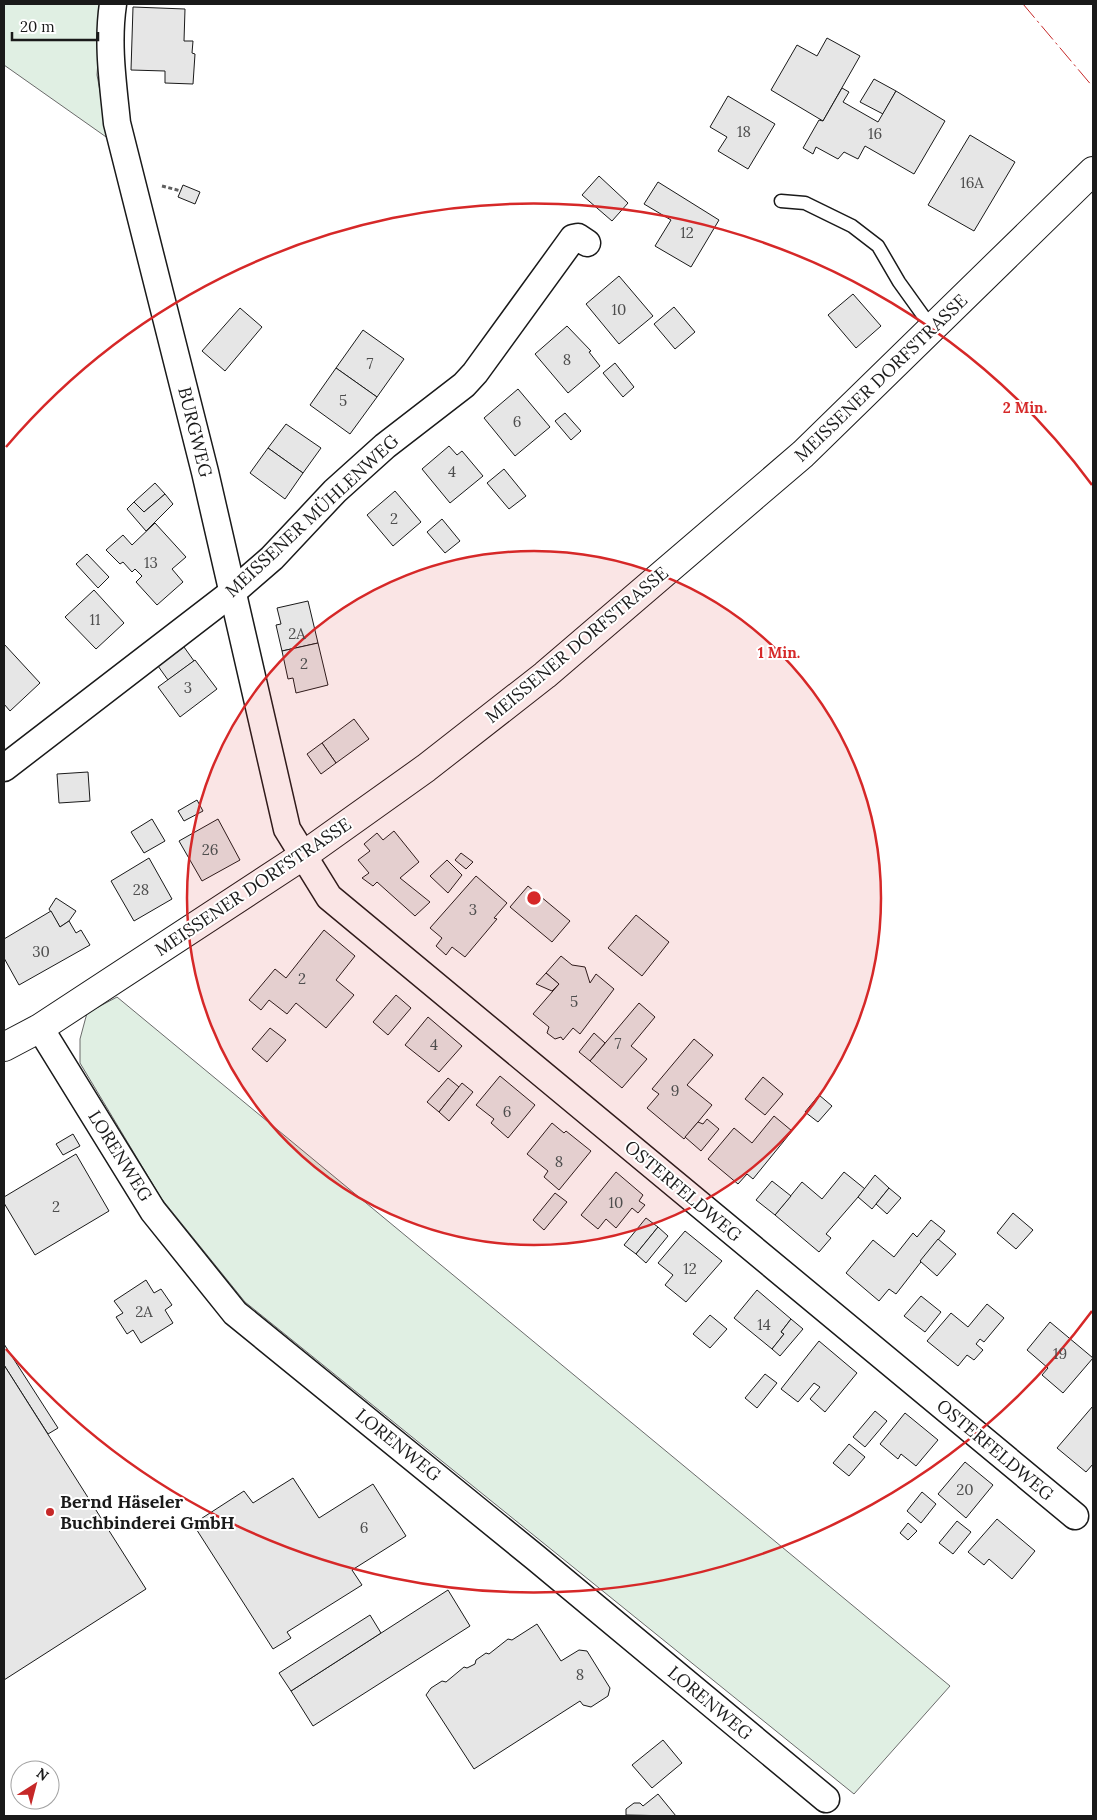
<svg xmlns="http://www.w3.org/2000/svg" width="1097" height="1820" viewBox="0 0 1097 1820" font-family="Lora,serif">
	<style>
		.green { fill: #e0efe3; stroke: #6a6a6a }
		.building { fill: #e6e6e6; stroke: #1a1a1a }
		.lines { fill: none; stroke-linecap: round; stroke-linejoin: round }
		.lane-casing { stroke: #1a1a1a; stroke-width: 15 }
		.street-casing { stroke: #1a1a1a; stroke-width: 29 }
		.secondary-casing { stroke: #1a1a1a; stroke-width: 30 }
		.path { stroke: #5f5f5f; stroke-width: 3; stroke-dasharray: 4 2.5; stroke-linecap: butt }
		.lane { stroke: #fff; stroke-width: 12 }
		.street { stroke: #fff; stroke-width: 26 }
		.secondary { stroke: #fff; stroke-width: 28 }
		.power { stroke: #c62828; stroke-width: 1; stroke-dasharray: 18 4 2.5 4; stroke-linecap: butt }
		.ring { fill: none; stroke: #d62828; stroke-width: 2.5 }
		.poi-dot { fill: #c62828; stroke: #fff; stroke-width: 2 }
		.labels { text-anchor: middle; stroke-width: 4; stroke-linejoin: round; paint-order: stroke }
		.number-label { font-size: 15px; fill: #4d4d4d }
		.street-label { font-size: 18px; fill: #1a1a1a; stroke: #fff }
		.poi-label { font-size: 18px; font-weight: bold; fill: #1a1a1a; stroke: #fff; text-anchor: start }
		.centre { fill: #d62828; stroke: #fff; stroke-width: 2.5 }
		.ring-label { font-size: 15px; text-anchor: middle; font-weight: bold; fill: #d62828; stroke: #fff; stroke-width: 4; stroke-linejoin: round; paint-order: stroke }
	</style>
	<rect width="100%" height="100%" fill="#fff"/>
	<g class="green">
		<path d="M4 4H102L97 75 109 139 4 65Z"/>
		<path d="M117 997 950 1686 854 1794 245 1302 161 1198 80 1063V1039L87 1013Z"/>
	</g>
	<g class="building">
		<path d="M133 7 185 9 184 41H193L192 53 195 54 193 84 165 83V71L131 70Z"/>
		<path d="M827 38 860 56 823 121 771 90 797 45 817 56Z"/>
		<path d="M874 79 896 91 883 114 860 102Z"/>
		<path d="M842 88 849 92 843 102 878 122 896 91 945 121 914 174 865 146 858 159 844 152 838 159 816 147 813 154 803 148 819 120 823 121Z"/>
		<path d="M728 96 775 124 748 169 718 151 727 137 710 127Z"/>
		<path d="M970 135 1015 162 974 231 928 205Z"/>
		<path d="M599 176 628 203 612 221 582 195Z"/>
		<path d="M658 182 719 220 691 267 655 246 671 220 644 204Z"/>
		<path d="M183 185 200 192 195 204 178 197Z"/>
		<path d="M619 276 653 316 619 344 586 304Z"/>
		<path d="M853 294 881 326 856 348 828 315Z"/>
		<path d="M674 307 695 332 675 349 654 324Z"/>
		<path d="M240 308 262 327 225 371 202 351Z"/>
		<path d="M567 326 591 351 589 352 600 366 568 393 535 354Z"/>
		<path d="M363 330 404 359 377 397 336 368Z"/>
		<path d="M615 363 634 387 623 397 603 373Z"/>
		<path d="M336 368 377 397 350 434 310 405Z"/>
		<path d="M518 389 550 427 515 456 484 418Z"/>
		<path d="M565 413 581 431 571 440 555 421Z"/>
		<path d="M286 424 321 448 303 473 268 448Z"/>
		<path d="M449 446 457 455 462 451 483 476 450 503 422 469Z"/>
		<path d="M268 448 303 473 285 499 250 473Z"/>
		<path d="M504 469 526 496 509 509 487 483Z"/>
		<path d="M155 483 165 494 144 512 134 502Z"/>
		<path d="M395 491 421 522 393 546 367 515Z"/>
		<path d="M165 494 173 504 146 531 127 509 134 502 144 512Z"/>
		<path d="M442 519 460 541 445 553 427 532Z"/>
		<path d="M155 523 186 557 172 569 183 582 157 605 136 582 142 576 135 569 132 572 123 562 120 564 106 550 123 535 132 545Z"/>
		<path d="M87 554 109 577 98 588 76 564Z"/>
		<path d="M94 590 124 623 96 649 65 617Z"/>
		<path d="M308 601 318 643 282 651 276 625 281 624 277 608Z"/>
		<path d="M318 643 328 685 296 693 293 678 288 679 282 651Z"/>
		<path d="M4 644 40 683 10 711 4 704Z"/>
		<path d="M184 647 194 661 168 680 158 666Z"/>
		<path d="M195 660 217 689 180 717 158 687Z"/>
		<path d="M354 719 369 739 336 763 322 743Z"/>
		<path d="M322 743 336 763 321 774 307 754Z"/>
		<path d="M88 772 90 801 59 803 57 774Z"/>
		<path d="M197 800 203 811 184 821 178 811Z"/>
		<path d="M152 819 165 841 144 853 131 832Z"/>
		<path d="M218 819 240 860 202 881 179 841Z"/>
		<path d="M394 831 419 862 400 878 430 902 415 916 377 882 373 886 362 878 369 873 358 860 370 851 364 844 377 833 383 840Z"/>
		<path d="M461 853 473 862 466 869 455 860Z"/>
		<path d="M149 858 172 899 134 921 111 881Z"/>
		<path d="M447 860 462 875 448 893 430 876Z"/>
		<path d="M476 876 507 903 494 918 497 919 465 957 452 947 446 955 436 946 442 938 430 928Z"/>
		<path d="M528 886 570 921 552 942 510 907Z"/>
		<path d="M56 898 76 911 69 921 60 927 49 909Z"/>
		<path d="M51 911 60 927 69 921 76 933 81 930 90 945 19 985 4 958V939Z"/>
		<path d="M636 915 669 942 642 976 608 948Z"/>
		<path d="M324 930 355 956 336 980 354 995 326 1028 296 1003 287 1014 269 1000 261 1010 249 1000 275 969 286 978Z"/>
		<path d="M561 956 572 965 585 967 590 983 596 974 614 989 580 1034 573 1028 563 1040 561 1037 555 1039 547 1033 549 1027 533 1014 559 984 546 973Z"/>
		<path d="M546 973 559 984 552 991 536 984Z"/>
		<path d="M396 995 411 1008 388 1035 373 1022Z"/>
		<path d="M639 1003 655 1017 631 1046 647 1059 622 1088 590 1061Z"/>
		<path d="M428 1017 462 1046 439 1072 405 1045Z"/>
		<path d="M270 1028 286 1040 267 1062 252 1049Z"/>
		<path d="M594 1033 605 1043 590 1061 579 1052Z"/>
		<path d="M694 1039 713 1055 687 1085 712 1105 684 1139 647 1108 659 1094 652 1089Z"/>
		<path d="M500 1076 535 1105 508 1138 491 1123 494 1119 476 1105Z"/>
		<path d="M763 1077 783 1094 765 1115 745 1099Z"/>
		<path d="M448 1078 459 1087 439 1112 427 1102Z"/>
		<path d="M462 1083 473 1092 449 1121 439 1112Z"/>
		<path d="M819 1095 832 1106 818 1122 805 1112Z"/>
		<path d="M774 1116 792 1131 753 1179 747 1174 738 1184 708 1159 734 1128 752 1143Z"/>
		<path d="M707 1119 719 1129 701 1151 685 1137 698 1122 703 1124Z"/>
		<path d="M552 1123 564 1133 566 1131 591 1151 559 1190 544 1177 548 1171 527 1154Z"/>
		<path d="M73 1134 80 1146 63 1155 56 1144Z"/>
		<path d="M76 1154 109 1211 35 1255 4 1203V1197Z"/>
		<path d="M616 1172 643 1195 639 1201 645 1205 638 1213 632 1208 616 1228 606 1219 598 1229 581 1215Z"/>
		<path d="M844 1172 865 1189 826 1234 831 1238 819 1252 775 1215 802 1182 822 1199Z"/>
		<path d="M875 1175 889 1188 872 1209 858 1197Z"/>
		<path d="M772 1181 791 1196 775 1215 756 1200Z"/>
		<path d="M889 1188 901 1198 887 1214 876 1204Z"/>
		<path d="M555 1193 567 1202 544 1230 533 1220Z"/>
		<path d="M1013 1213 1033 1230 1016 1249 997 1233Z"/>
		<path d="M646 1218 658 1227 636 1254 624 1245Z"/>
		<path d="M931 1220 945 1231 896 1294 889 1289 879 1301 846 1273 873 1240 894 1257 913 1233 917 1237Z"/>
		<path d="M658 1227 668 1236 646 1263 636 1254Z"/>
		<path d="M685 1231 722 1261 686 1302 665 1285 673 1275 658 1263Z"/>
		<path d="M938 1239 956 1254 937 1276 920 1261Z"/>
		<path d="M146 1280 154 1293 161 1289 172 1305 165 1310 173 1323 141 1343 133 1330 127 1334 116 1317 123 1313 114 1301Z"/>
		<path d="M757 1290 791 1319 781 1332 784 1334 772 1349 734 1318Z"/>
		<path d="M921 1296 941 1312 925 1332 904 1316Z"/>
		<path d="M987 1304 1004 1318 984 1342 980 1339 976 1344 983 1350 974 1360 967 1355 958 1366 927 1341 951 1313 968 1327Z"/>
		<path d="M710 1315 727 1329 710 1348 693 1334Z"/>
		<path d="M791 1319 803 1329 780 1356 772 1349 784 1334 781 1332Z"/>
		<path d="M1050 1322 1093 1358 1063 1393 1042 1375 1048 1368 1027 1350Z"/>
		<path d="M819 1341 857 1373 825 1412 810 1399 820 1387 814 1383 798 1402 781 1389Z"/>
		<path d="M4 1344 58 1428 48 1434 4 1365Z"/>
		<path d="M4 1365 146 1589 4 1680Z"/>
		<path d="M765 1374 777 1383 757 1408 745 1398Z"/>
		<path d="M1093 1406V1464L1086 1472 1057 1448Z"/>
		<path d="M875 1411 887 1421 865 1447 853 1437Z"/>
		<path d="M905 1413 938 1440 916 1466 901 1454 898 1459 880 1444Z"/>
		<path d="M849 1444 865 1457 849 1476 833 1463Z"/>
		<path d="M965 1462 993 1485 966 1518 938 1494Z"/>
		<path d="M293 1478 319 1518 373 1484 406 1536 352 1570 362 1585 287 1632 291 1638 273 1649 193 1524 244 1491 253 1503Z"/>
		<path d="M922 1492 936 1504 921 1523 907 1511Z"/>
		<path d="M997 1519 1035 1551 1012 1579 989 1559 984 1565 968 1552Z"/>
		<path d="M957 1521 971 1532 953 1554 939 1543Z"/>
		<path d="M908 1523 917 1531 908 1540 900 1533Z"/>
		<path d="M448 1590 470 1626 313 1726 291 1691Z"/>
		<path d="M370 1615 381 1633 291 1691 279 1673Z"/>
		<path d="M537 1624 561 1661 579 1650 587 1651 610 1688 608 1696 591 1707 583 1705 580 1701 474 1769 426 1695 431 1688 442 1681 446 1682 464 1667 467 1668 475 1664 476 1660 486 1653 489 1654 508 1639 512 1640Z"/>
		<path d="M663 1740 682 1763 652 1788 632 1765Z"/>
		<path d="M658 1794 676 1816 626 1815V1809L634 1803H640L643 1806Z"/>
	</g>
	<g class="lines">
		<g class="lane-casing">
			<path id="lane" d="M781 201 805 203 852 226 878 246 899 282 932 328"/>
		</g>
		<g class="street-casing">
			<g id="street">
				<path d="M113 4C107 44 113 83 117 123L205 472 287 829 329 897 1075 1516"/>
				<path d="M4 768 234 591 272 558 335 491 385 446 464 385 475 373 573 238 578 237 587 243"/>
				<path d="M40 1028 153 1211 235 1313 536 1558 826 1799"/>
			</g>
		</g>
		<g class="secondary-casing">
			<path id="secondary" d="M4 1047 40 1028 304 855 426 768 545 675 803 454 1093 171"/>
		</g>
		<path class="path" d="M162 186 181 191"/>
		<use href="#lane" class="lane"/>
		<use href="#street" class="street"/>
		<use href="#secondary" class="secondary"/>
		<path class="power" d="M1023 4 1093 87"/>
	</g>
	<circle cx="534" cy="898" r="347" fill="#d62828" fill-opacity=".12"/>
	<g class="ring">
		<circle cx="534" cy="898" r="347"/>
		<path d="M1092 1311A694 694 0 0 1 6 1349M6 447A694 694 0 0 1 1092 485"/>
	</g>
	<circle class="poi-dot" cx="50" cy="1512" r="5"/>
	<g class="labels">
		<g class="number-label">
			<text x="744" y="137">18</text>
			<text x="875" y="139">16</text>
			<text x="972" y="188">16A</text>
			<text x="687" y="238">12</text>
			<text x="619" y="315">10</text>
			<text x="567" y="365">8</text>
			<text x="370" y="369">7</text>
			<text x="343" y="406">5</text>
			<text x="517" y="427">6</text>
			<text x="452" y="477">4</text>
			<text x="394" y="524">2</text>
			<text x="151" y="568">13</text>
			<text x="95" y="625">11</text>
			<text x="297" y="639">2A</text>
			<text x="304" y="669">2</text>
			<text x="188" y="693">3</text>
			<text x="210" y="855">26</text>
			<text x="141" y="895">28</text>
			<text x="473" y="915">3</text>
			<text x="41" y="957">30</text>
			<text x="302" y="984">2</text>
			<text x="574" y="1007">5</text>
			<text x="618" y="1049">7</text>
			<text x="434" y="1050">4</text>
			<text x="675" y="1096">9</text>
			<text x="507" y="1117">6</text>
			<text x="559" y="1167">8</text>
			<text x="616" y="1208">10</text>
			<text x="56" y="1212">2</text>
			<text x="690" y="1274">12</text>
			<text x="144" y="1317">2A</text>
			<text x="764" y="1330">14</text>
			<text x="1060" y="1359">19</text>
			<text x="965" y="1495">20</text>
			<text x="364" y="1533">6</text>
			<text x="580" y="1680">8</text>
		</g>
		<g class="street-label">
			<text transform="translate(881 378) rotate(-44)" y="6">MEISSENER DORFSTRASSE</text>
			<text transform="translate(195 432) rotate(76)" y="6">BURGWEG</text>
			<text transform="translate(312 516) rotate(-43)" y="6">MEISSENER MÜHLENWEG</text>
			<text transform="translate(577 645) rotate(-40)" y="6">MEISSENER DORFSTRASSE</text>
			<text transform="translate(253 887) rotate(-34)" y="6">MEISSENER DORFSTRASSE</text>
			<text transform="translate(120 1156) rotate(58)" y="6">LORENWEG</text>
			<text transform="translate(683 1191) rotate(40)" y="6">OSTERFELDWEG</text>
			<text transform="translate(398 1445) rotate(39)" y="6">LORENWEG</text>
			<text transform="translate(995 1450) rotate(40)" y="6">OSTERFELDWEG</text>
			<text transform="translate(710 1703) rotate(40)" y="6">LORENWEG</text>
		</g>
		<g class="poi-label">
			<text x="60" y="1508">Bernd Häseler<tspan x="60" dy="21">Buchbinderei GmbH</tspan></text>
		</g>
	</g>
	<circle cx="534" cy="898" r="8" class="centre"/>
	<g class="ring-label">
		<text x="1025" y="413">2 Min.</text>
		<text x="779" y="658">1 Min.</text>
	</g>
	<rect width="1097" height="1820" fill="none" stroke="#1a1a1a" stroke-width="10"/>
	<g transform="translate(35 1785) rotate(36)"><circle r="24" fill="#ffffff" stroke="#a3a3a3"/>
	<path d="M0-4L9 19L0 12L-9 19Z" fill="#c62828"/>
	<text y="-8" font-size="14" font-weight="bold" text-anchor="middle" fill="#1a1a1a">N</text>
	</g>
	<path d="M12 32v8h86v-8" fill="none" stroke="#1a1a1a" stroke-width="2.5"/>
	<text x="20" y="32" font-size="15" fill="#1a1a1a" stroke="#ffffff" stroke-width="4" paint-order="stroke">20 m</text>
</svg>
